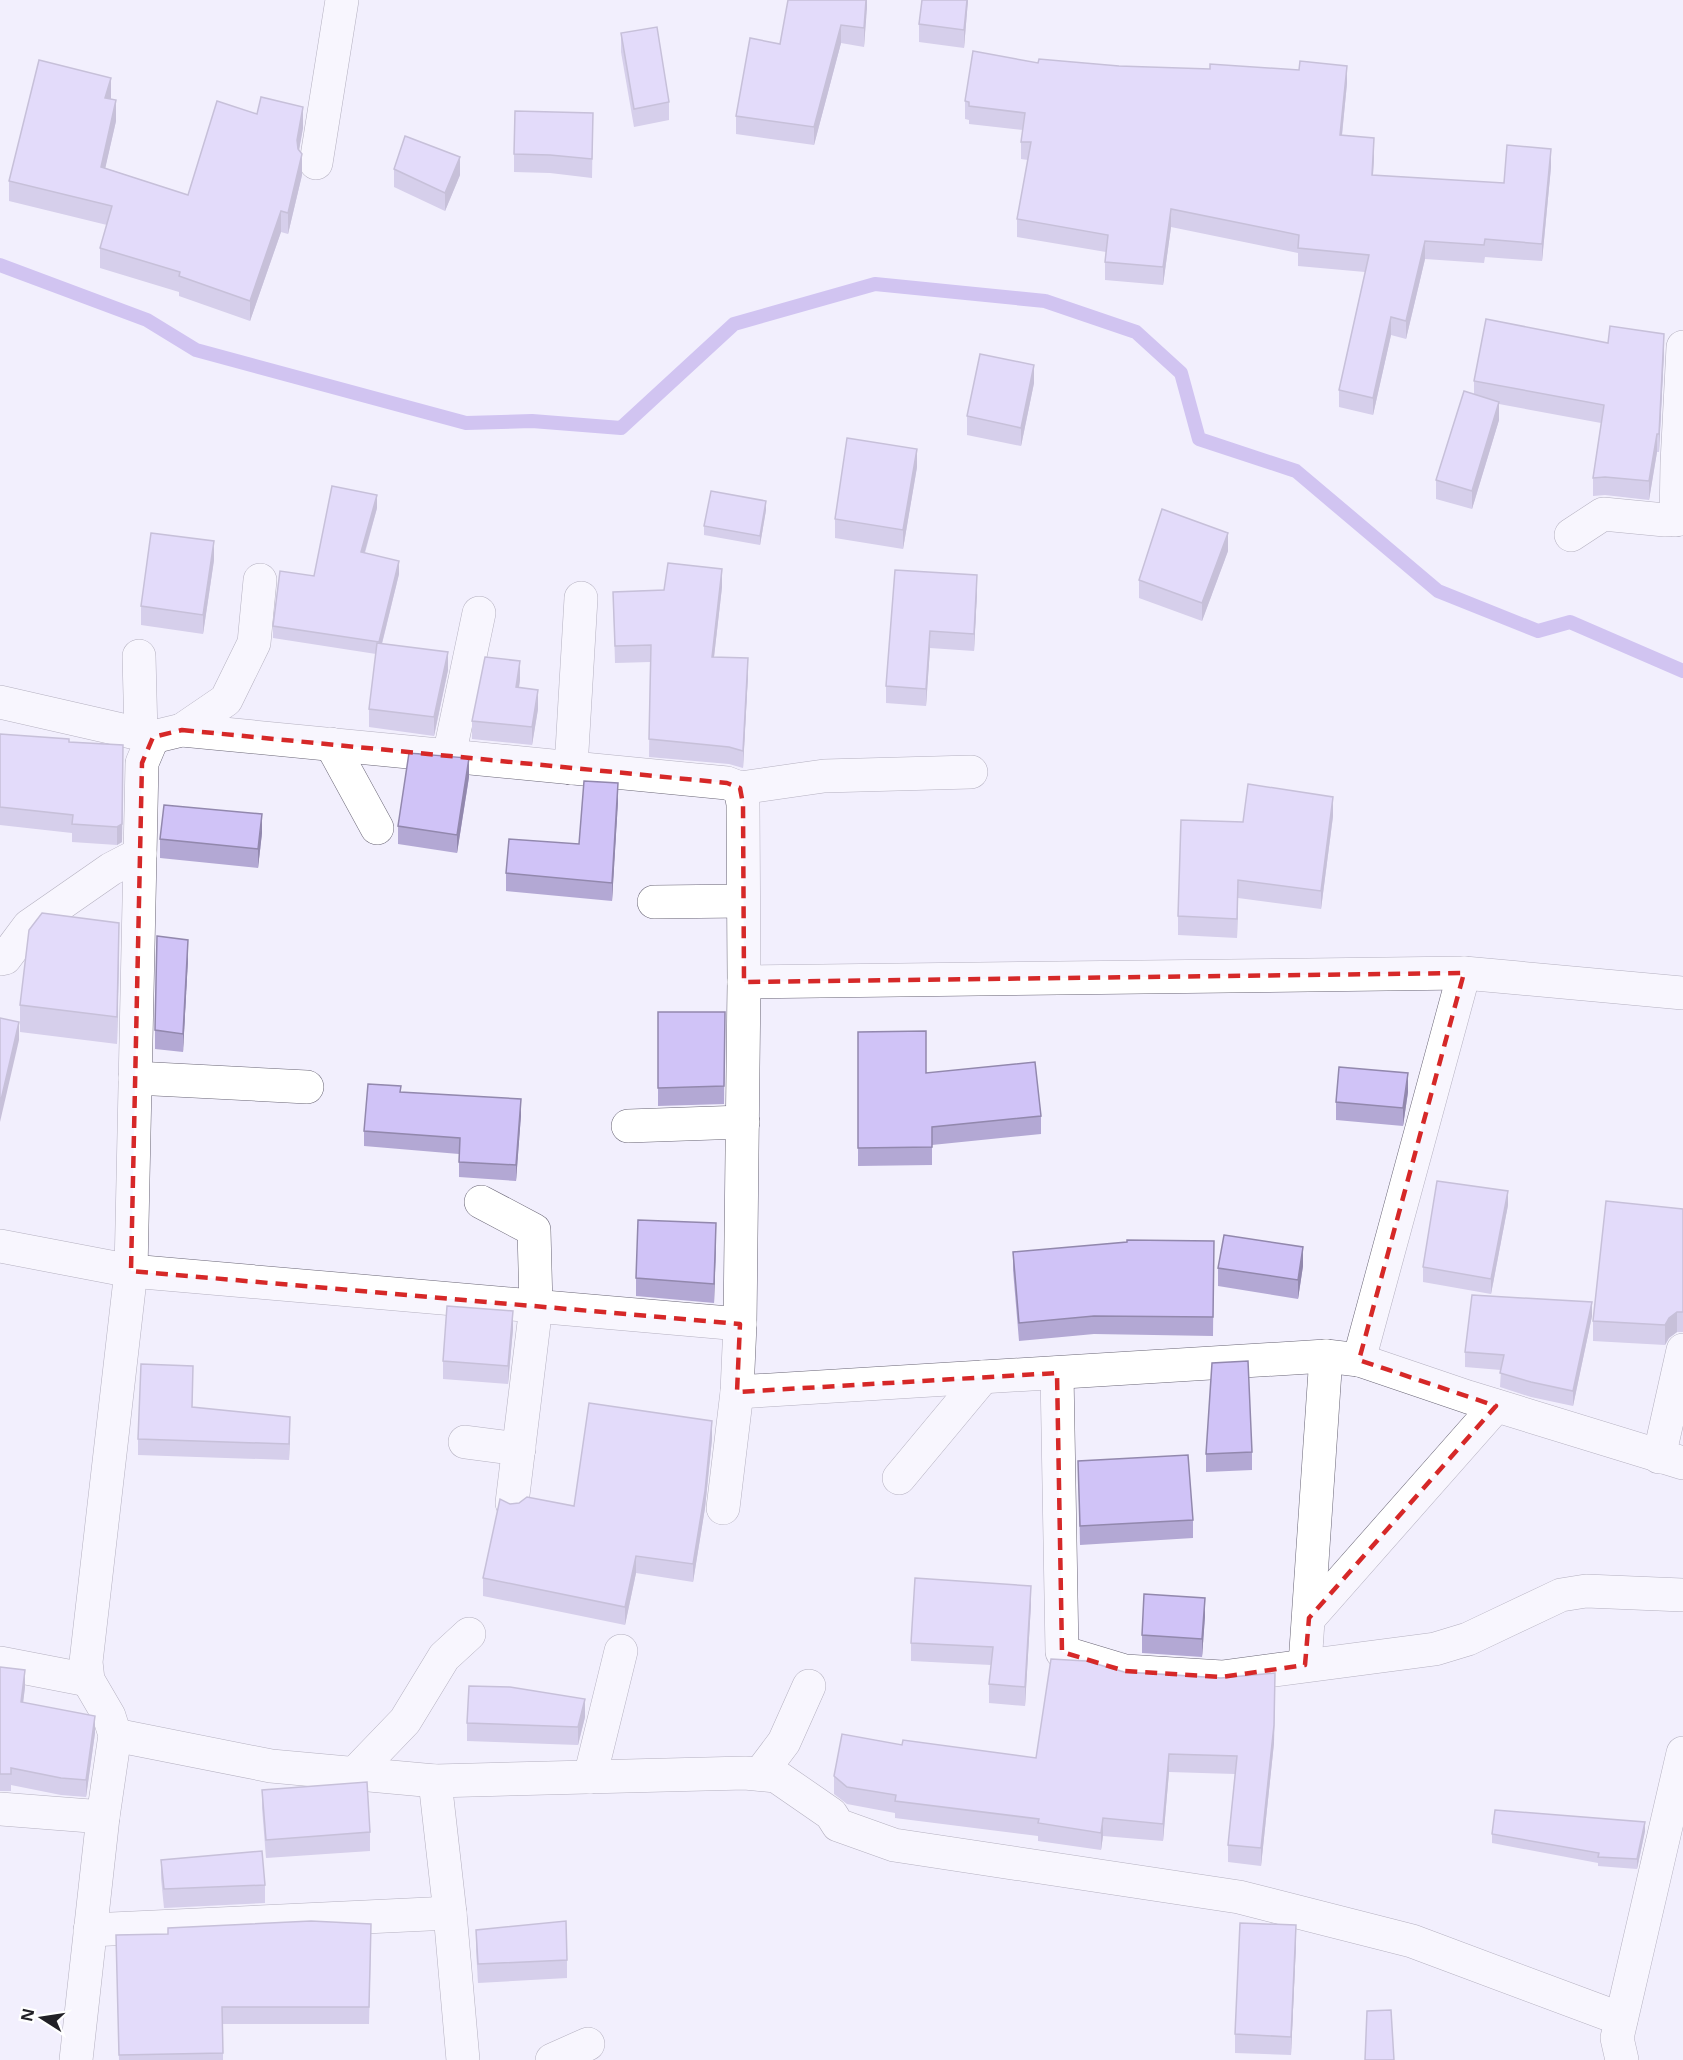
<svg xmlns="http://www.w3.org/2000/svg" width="1683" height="2060" viewBox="0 0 1683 2060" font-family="'Open Sans',sans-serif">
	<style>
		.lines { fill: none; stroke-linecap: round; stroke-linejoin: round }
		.stream { stroke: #a890e3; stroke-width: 14 }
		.street-casing { stroke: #6a6676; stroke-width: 34 }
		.street { stroke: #fff; stroke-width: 33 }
		.wall { fill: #b3a8d4 }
		.shaded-wall { fill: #9288ad }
		.building { fill: #d0c3f7; stroke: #9288ad; stroke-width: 1.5 }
		.marked { fill: none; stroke: #d62828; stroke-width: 4.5; stroke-dasharray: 12 8; stroke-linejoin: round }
	</style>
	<rect width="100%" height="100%" fill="#f2effd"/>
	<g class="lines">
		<path class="stream" d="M0 265 147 320 196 350 466 423 532 421 621 428 734 324 875 284 1045 301 1136 332 1181 373 1199 439 1296 471 1438 591 1538 631 1570 622 1683 671"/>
		<g class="street-casing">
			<g id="street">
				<path d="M316 163 342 0"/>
				<path d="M1676 520 1677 463 1683 347"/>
				<path d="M1571 535 1603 514 1665 520 1683 519"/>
				<path d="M139 656 141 735"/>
				<path d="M0 702 153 737 182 730 727 783 740 788 824 776 971 772"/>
				<path d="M182 730 226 700 254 643 260 580"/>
				<path d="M331 744 377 828"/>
				<path d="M449 756 479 613"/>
				<path d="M571 768 581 598"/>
				<path d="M654 902 743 901"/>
				<path d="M0 959 5 958 29 926 111 869 140 854"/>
				<path d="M744 982 1464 973 1683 993"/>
				<path d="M135 1078 307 1087"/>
				<path d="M628 1126 743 1122"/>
				<path d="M481 1202 534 1230 536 1306 512 1503"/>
				<path d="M0 1246 131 1271 740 1324"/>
				<path d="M1359 1360 1464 973"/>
				<path d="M1057 1373 1062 1652 1125 1671 1222 1677 1435 1649 1468 1639 1561 1595 1586 1591 1683 1595"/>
				<path d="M737 1392 1326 1356 1359 1360 1468 1397 1683 1463"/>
				<path d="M465 1442 519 1449"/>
				<path d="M1659 1457 1683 1350"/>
				<path d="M899 1478 983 1377"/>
				<path d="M723 1508 737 1392 740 1324 744 982 743 804 740 788"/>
				<path d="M1309 1618 1496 1406"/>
				<path d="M0 1663 88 1680"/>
				<path d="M1305 1665 1326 1356"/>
				<path d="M115 1735 271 1766 435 1781 745 1773 776 1776 831 1814 838 1825 894 1845 1239 1897 1412 1941 1621 2019"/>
				<path d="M355 1773 405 1721 444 1657 469 1634"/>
				<path d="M760 1774 784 1742 809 1686"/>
				<path d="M590 1777 621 1651"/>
				<path d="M435 1781 450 1913 463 2060"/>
				<path d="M0 1809 103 1817"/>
				<path d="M90 1930 450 1913"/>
				<path d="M76 2060 103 1817 115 1735 109 1716 88 1680 86 1662 131 1271 142 763 153 737"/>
				<path d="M552 2060 588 2044"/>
				<path d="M1622 2060 1617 2038 1683 1753"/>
			</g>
		</g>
		<use href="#street" class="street"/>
	</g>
	<g class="wall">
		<path d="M867 0 864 47 841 43 814 145 736 134V116L780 44Z"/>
		<path d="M922 0H968L964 48 919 42V24Z"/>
		<path d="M621 33 669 102V120L634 127 621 52Z"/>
		<path d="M1038 63 1119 66 1347 83 1342 136 1374 156 1373 175 1504 183 1551 167 1542 261 1485 257 1484 263 1425 259 1406 339 1391 335 1373 415 1339 407V390L1365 272 1298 266V253L1171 227 1163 285 1105 280V262L1106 252 1017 237V219L1028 160 1021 159V142L1023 130 969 124V120L965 119V101Z"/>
		<path d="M111 99 116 121 105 168 188 195 257 114 303 128 299 150 302 175 288 234 281 232 250 321 179 296V292L100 268V248L107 225 9 201V181Z"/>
		<path d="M593 113 592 178 550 173 514 172V154Z"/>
		<path d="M394 169 460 175 445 211 394 187Z"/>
		<path d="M1664 352 1659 452H1657L1649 500 1605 495 1593 496V478L1601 423 1499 404V420L1472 509 1436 499V480L1474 394V381Z"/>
		<path d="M1034 383 1021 446 967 435V416Z"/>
		<path d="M917 467 903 549 835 538V519Z"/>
		<path d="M377 508 365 553 399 574 382 644 448 670 434 736 369 727V709L376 654 273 638V626L314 576Z"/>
		<path d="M766 510 760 545 704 535V526Z"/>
		<path d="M1228 551 1202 621 1139 598V580Z"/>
		<path d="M214 560 203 634 141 625V606Z"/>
		<path d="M895 570 977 592 974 651 930 648 926 706 886 703V686Z"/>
		<path d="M722 587 714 657 748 675 743 768 729 764 649 757 650 662 615 663 613 592Z"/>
		<path d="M520 680 519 687 538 709 532 745 472 739V721Z"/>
		<path d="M0 734 69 742 123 745 122 842 117 845 72 842V833L0 825Z"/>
		<path d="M469 777 457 853 398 844V826Z"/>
		<path d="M618 801 612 901 506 891V873L579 844Z"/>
		<path d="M1333 816 1321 909 1238 898 1237 938 1178 935V916L1243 822Z"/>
		<path d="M262 833 258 868 160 858V839Z"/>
		<path d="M119 950 117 1044 20 1032V1005Z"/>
		<path d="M188 959 183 1052 155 1049V1030Z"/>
		<path d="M658 1012H725L724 1104 658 1106Z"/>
		<path d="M858 1032 926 1073 1041 1116V1134L932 1145V1165L858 1166Z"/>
		<path d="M401 1092 521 1115 516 1181 459 1177V1154L364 1146V1131Z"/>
		<path d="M1408 1092 1403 1126 1336 1120V1102Z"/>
		<path d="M1508 1205 1491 1294 1423 1282V1267Z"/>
		<path d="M1683 1209V1332H1677L1669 1338 1665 1345 1593 1341V1321Z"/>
		<path d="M1214 1241 1213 1336 1094 1334 1019 1341 1013 1270V1252Z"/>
		<path d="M716 1242 714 1303 636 1296V1278Z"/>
		<path d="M1303 1266 1298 1299 1218 1286V1268Z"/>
		<path d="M1592 1316 1573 1406 1531 1397 1500 1387 1501 1370 1465 1367V1352Z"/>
		<path d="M513 1329 508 1384 443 1379V1361Z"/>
		<path d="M193 1382 192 1407 290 1433 289 1460 138 1455V1439Z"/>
		<path d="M712 1439 705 1508 693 1582 636 1573 625 1625 483 1596V1578L510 1504 574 1506Z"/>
		<path d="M1252 1452V1470L1206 1472V1454Z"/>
		<path d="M1078 1461 1193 1520V1538L1080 1545Z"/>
		<path d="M1031 1604 1025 1706 989 1703V1684L991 1665 911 1661V1643Z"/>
		<path d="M1205 1616 1202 1657 1142 1653V1635Z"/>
		<path d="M0 1667 25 1687 23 1703 95 1733 86 1797 61 1795 11 1785V1791H0Z"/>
		<path d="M1124 1672 1275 1691 1274 1743 1261 1866 1228 1862V1845L1235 1774 1169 1772 1163 1841 1103 1836 1101 1850 1038 1841V1836L895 1818V1813L847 1804 834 1794V1776L902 1745 1036 1758Z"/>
		<path d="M585 1717 578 1745 467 1741V1723Z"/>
		<path d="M262 1790 370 1832V1851L266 1858 262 1808Z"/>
		<path d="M1645 1831 1637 1869 1598 1866V1863L1492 1843V1834Z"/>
		<path d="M161 1860 265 1885V1903L164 1908 161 1878Z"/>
		<path d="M168 1928 371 1942 369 2024H223V2060H119L116 1935 168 1934Z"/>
		<path d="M476 1930 567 1960V1978L478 1983 476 1949Z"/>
		<path d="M1296 1944 1291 2055 1235 2053V2034Z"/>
	</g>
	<g class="shaded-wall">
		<path d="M866 0H867V8L864 47V28Z"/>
		<path d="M967 0H968L964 48V30Z"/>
		<path d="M841 25V43L814 145V127Z"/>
		<path d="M1347 66V83L1340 153V135Z"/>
		<path d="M111 78V99L105 98Z"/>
		<path d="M116 100V121L101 187V167Z"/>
		<path d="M303 107V128L297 161V140Z"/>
		<path d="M1374 138V156L1372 192V175Z"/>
		<path d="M1551 149V167L1542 261V244Z"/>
		<path d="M302 154V175L288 234V213Z"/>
		<path d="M460 157V175L445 211V193Z"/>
		<path d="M1171 209V227L1163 285V267Z"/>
		<path d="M281 211V232L250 321V301Z"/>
		<path d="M1425 241V259L1406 339V321Z"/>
		<path d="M1391 317V335L1373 415V398Z"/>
		<path d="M1664 334V352L1659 452V434Z"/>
		<path d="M1034 365V383L1021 446V428Z"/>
		<path d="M1499 402V420L1472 509V491Z"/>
		<path d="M1657 434V452L1649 500V481Z"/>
		<path d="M917 449V467L903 549V530Z"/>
		<path d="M377 495V508L361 565V552Z"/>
		<path d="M766 501V510L760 545V536Z"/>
		<path d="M1228 533V551L1202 621V603Z"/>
		<path d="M214 541V560L203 634V615Z"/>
		<path d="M399 561V574L379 655V642Z"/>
		<path d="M722 569V587L712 674V657Z"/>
		<path d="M977 575V592L974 651V634Z"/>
		<path d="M930 631V648L926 706V689Z"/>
		<path d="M448 652V670L434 736V717Z"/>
		<path d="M748 658V675L743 768V751Z"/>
		<path d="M520 661V680L516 705V687Z"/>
		<path d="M538 690V709L532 745V727Z"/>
		<path d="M469 758V777L457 853V835Z"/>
		<path d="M123 763 122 842 117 845V827Z"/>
		<path d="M618 783V801L612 901V883Z"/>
		<path d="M1333 797V816L1321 909V891Z"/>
		<path d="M262 814V833L258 868V849Z"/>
		<path d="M1238 880V898L1237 938V919Z"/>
		<path d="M119 923V950L117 1044V1017Z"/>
		<path d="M188 940V959L183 1052V1034Z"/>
		<path d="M19 1022V1040L0 1122V1104Z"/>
		<path d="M1408 1073V1092L1403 1126V1108Z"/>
		<path d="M521 1099V1115L516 1181V1165Z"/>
		<path d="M1508 1191V1205L1491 1294V1279Z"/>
		<path d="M716 1223V1242L714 1303V1284Z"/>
		<path d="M1303 1247V1266L1298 1299V1280Z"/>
		<path d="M1592 1302V1316L1573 1406V1391Z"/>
		<path d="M513 1311V1329L508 1384V1366Z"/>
		<path d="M1677 1312V1332L1669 1338 1665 1345V1325L1669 1318Z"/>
		<path d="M290 1417V1433L289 1460V1444Z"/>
		<path d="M712 1421V1439L705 1508 693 1582V1564Z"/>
		<path d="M636 1556V1573L625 1625V1607Z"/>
		<path d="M1031 1586V1604L1025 1706V1687Z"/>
		<path d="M1205 1598V1616L1202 1657V1639Z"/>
		<path d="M25 1670V1687L21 1719V1702Z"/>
		<path d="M1275 1673 1274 1743 1261 1866V1848Z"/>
		<path d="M585 1699V1717L578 1745V1727Z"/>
		<path d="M95 1716V1733L86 1797V1780Z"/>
		<path d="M1169 1754V1772L1163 1841V1824Z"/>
		<path d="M1103 1818V1836L1101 1850V1833Z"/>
		<path d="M1645 1822V1831L1637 1869V1859Z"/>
		<path d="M1296 1925V1944L1291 2055V2037Z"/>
	</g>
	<g class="building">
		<path d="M788 0H866L864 28 841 25 814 127 736 116 750 38 780 44Z"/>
		<path d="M922 0H967L964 30 919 24Z"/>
		<path d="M657 27 669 102 634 109 621 33Z"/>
		<path d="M973 51 1038 63 1039 59 1119 66 1210 69V64L1299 70 1300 61 1347 66 1340 135 1374 138 1372 175 1504 183 1507 145 1551 149 1542 244 1485 239 1484 245 1425 241 1406 321 1391 317 1373 398 1339 390 1369 255 1298 248 1299 235 1171 209 1163 267 1105 262 1108 235 1017 219 1031 142H1021L1025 113 969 106V102L965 101Z"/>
		<path d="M39 60 111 78 105 98 116 100 101 167 188 195 217 101 257 114 261 97 303 107 297 140 298 149 302 154 288 213 281 211 250 301 179 276 180 272 100 248 112 206 9 181Z"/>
		<path d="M515 111 593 113 592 159 550 155 514 154Z"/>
		<path d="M405 136 460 157 445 193 394 169Z"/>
		<path d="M1486 319 1608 343 1610 326 1664 334 1659 434H1657L1649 481 1605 477 1593 478 1604 405 1474 381Z"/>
		<path d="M980 354 1034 365 1021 428 967 416Z"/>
		<path d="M1464 391 1499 402 1472 491 1436 480Z"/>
		<path d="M847 438 917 449 903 530 835 519Z"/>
		<path d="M332 486 377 495 361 552 399 561 379 642 273 626 280 571 314 576Z"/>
		<path d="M711 491 766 501 760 536 704 526Z"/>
		<path d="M1162 509 1228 533 1202 603 1139 580Z"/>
		<path d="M151 533 214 541 203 615 141 606Z"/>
		<path d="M668 563 722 569 712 657 748 658 743 751 729 747 649 739 651 645 615 646 613 592 664 590Z"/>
		<path d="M895 570 977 575 974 634 930 631 926 689 886 686Z"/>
		<path d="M377 643 448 652 434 717 369 709Z"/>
		<path d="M485 657 520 661 516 687 538 690 532 727 472 721Z"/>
		<path d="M0 734 69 739V742L123 745 122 824 117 827 72 824 73 815 0 807Z"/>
		<path d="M409 753 469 758 457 835 398 826Z"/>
		<path d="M584 781 618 783 612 883 506 873 509 839 579 844Z"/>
		<path d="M1248 784 1333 797 1321 891 1238 880 1237 919 1178 916 1181 820 1243 822Z"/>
		<path d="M164 805 262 814 258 849 160 839Z"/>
		<path d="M42 913 119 923 117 1017 20 1005 29 930Z"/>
		<path d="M157 936 188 940 183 1034 155 1030Z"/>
		<path d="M658 1012H725L724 1086 658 1088Z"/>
		<path d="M0 1018 19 1022 0 1104Z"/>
		<path d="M926 1031V1073L1035 1062 1041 1116 932 1127V1147L858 1148V1032Z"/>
		<path d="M1339 1067 1408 1073 1403 1108 1336 1102Z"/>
		<path d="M368 1084 401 1086 400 1092 521 1099 516 1165 459 1162 460 1138 364 1131Z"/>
		<path d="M1437 1181 1508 1191 1491 1279 1423 1267Z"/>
		<path d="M1606 1201 1683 1209V1312H1677L1669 1318 1665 1325 1593 1321Z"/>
		<path d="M638 1220 716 1223 714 1284 636 1278Z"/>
		<path d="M1224 1235 1303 1247 1298 1280 1218 1268Z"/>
		<path d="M1127 1240 1214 1241 1213 1317 1094 1316 1019 1323 1013 1252 1127 1242Z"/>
		<path d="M1472 1295 1592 1302 1573 1391 1531 1382 1500 1373 1504 1355 1465 1352Z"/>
		<path d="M447 1306 513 1311 508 1366 443 1361Z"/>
		<path d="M1248 1361 1252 1452 1206 1454 1212 1363Z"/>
		<path d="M141 1364 193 1366 192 1407 290 1417 289 1444 138 1439Z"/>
		<path d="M589 1403 712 1421 705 1491 693 1564 636 1556 625 1607 483 1578 500 1499 510 1504 519 1503 527 1497 574 1506Z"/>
		<path d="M1188 1455 1193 1520 1080 1526 1078 1461Z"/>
		<path d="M915 1578 1031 1586 1025 1687 989 1684 993 1647 911 1643Z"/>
		<path d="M1144 1594 1205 1598 1202 1639 1142 1635Z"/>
		<path d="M1051 1659 1086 1661 1124 1672 1221 1678 1275 1673 1274 1725 1261 1848 1228 1845 1237 1756 1169 1754 1163 1824 1103 1818 1101 1833 1038 1823 1039 1819 895 1801 896 1795 847 1787 834 1776 842 1734 902 1745 903 1740 1036 1758Z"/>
		<path d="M0 1667 25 1670 21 1702 95 1716 86 1780 61 1778 11 1768V1774H0Z"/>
		<path d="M469 1686 510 1687 585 1699 578 1727 467 1723Z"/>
		<path d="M367 1782 370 1832 266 1840 262 1790Z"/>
		<path d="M1495 1810 1645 1822 1637 1859 1598 1857 1599 1853 1492 1834Z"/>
		<path d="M262 1851 265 1885 164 1889 161 1860Z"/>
		<path d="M311 1921 371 1924 369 2007H222L223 2053 119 2055 116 1935 168 1934V1928Z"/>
		<path d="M566 1921 567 1960 478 1964 476 1930Z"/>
		<path d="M1240 1923 1296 1925 1291 2037 1235 2034Z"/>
		<path d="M1391 2010 1394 2060H1365L1367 2011Z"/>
	</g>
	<path d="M0 0H1683V2060H0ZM182 730 727 783 740 788 743 804 744 982 1464 973 1359 1360 1496 1406 1309 1618 1305 1665 1222 1677 1125 1671 1062 1652 1057 1373 737 1392 740 1324 131 1271 142 763 153 737Z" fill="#f2effd" fill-opacity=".55" fill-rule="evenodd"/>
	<path class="marked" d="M182 730 727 783 740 788 743 804 744 982 1464 973 1359 1360 1496 1406 1309 1618 1305 1665 1222 1677 1125 1671 1062 1652 1057 1373 737 1392 740 1324 131 1271 142 763 153 737Z"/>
	<g transform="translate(42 2018) rotate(282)" stroke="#ffffff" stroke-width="4.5" paint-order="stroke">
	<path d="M0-4.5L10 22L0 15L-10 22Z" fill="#212026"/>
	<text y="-9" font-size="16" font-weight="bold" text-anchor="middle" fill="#212026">N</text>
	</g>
</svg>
